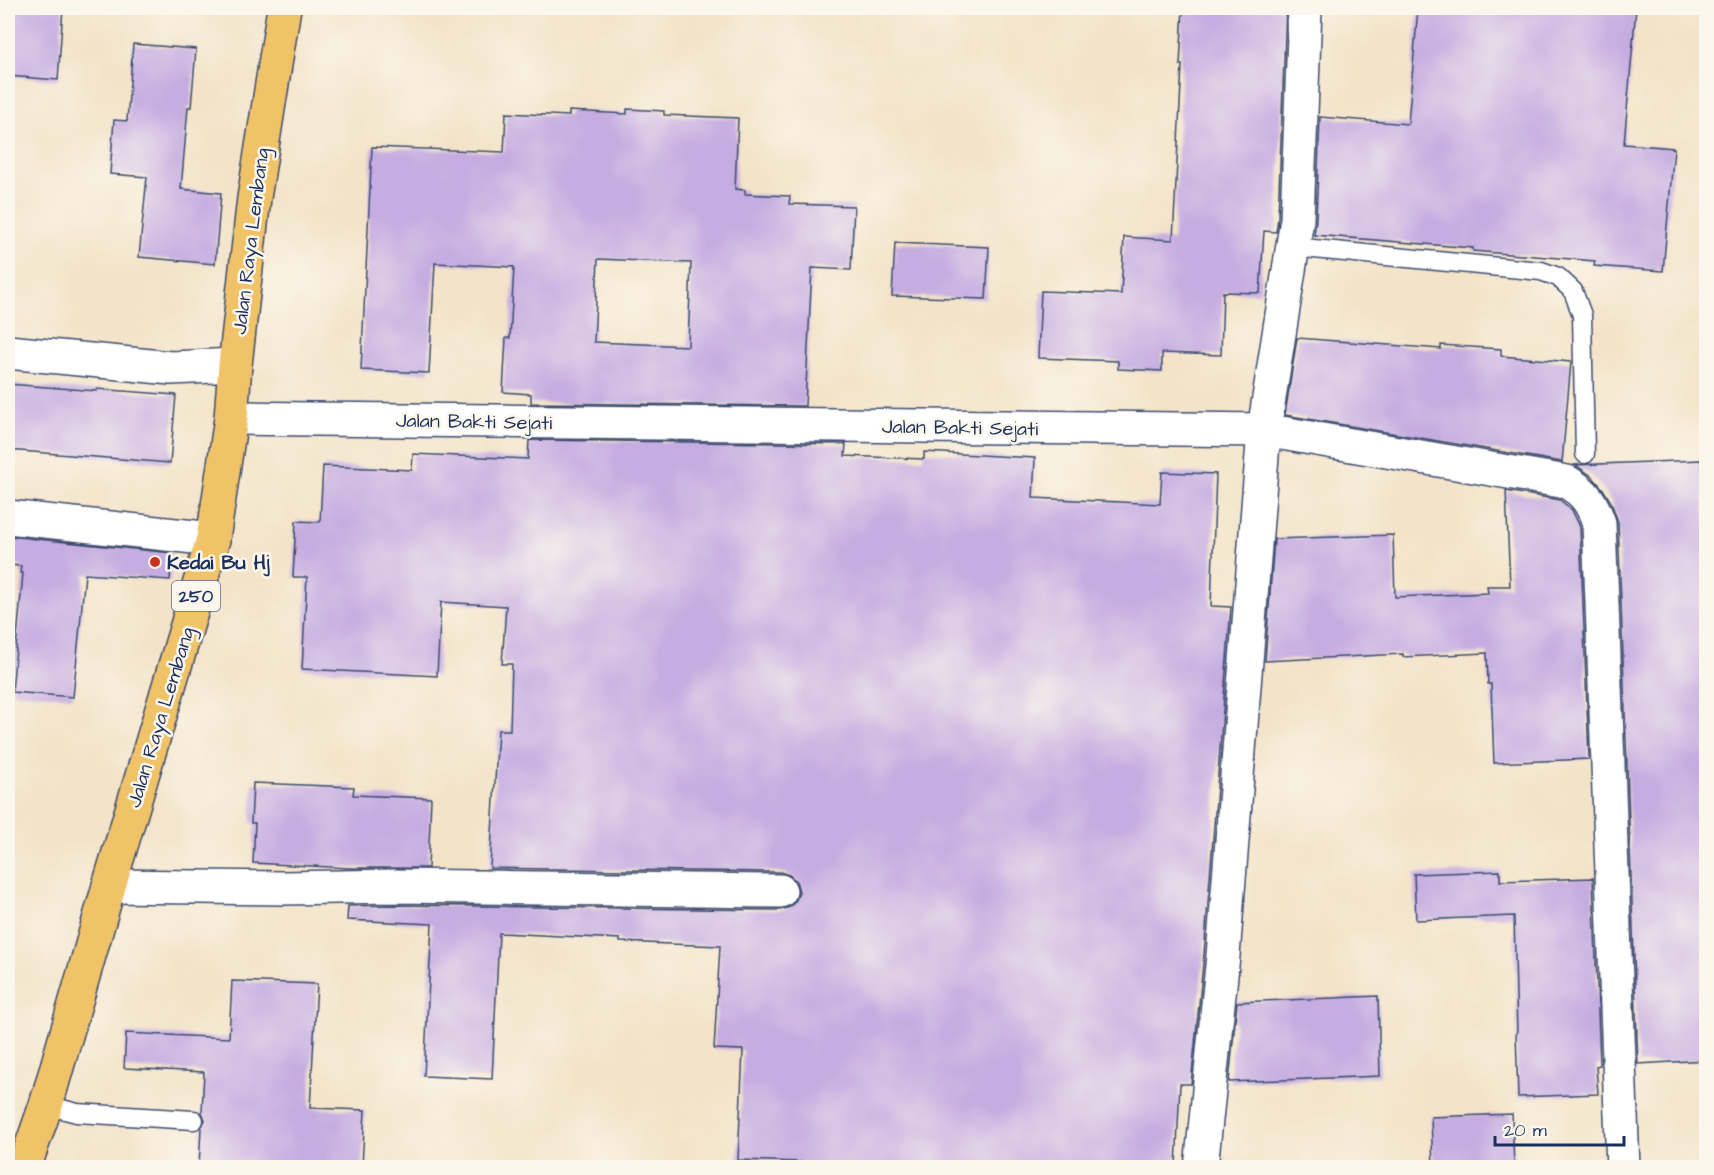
<svg xmlns="http://www.w3.org/2000/svg" width="1714" height="1175" viewBox="0 0 1714 1175" font-family="'Architects Daughter',sans-serif">
	<style>
		.building { fill: #c5ace1; fill-rule: evenodd }
		.lines { fill: none; stroke-linecap: round; stroke-linejoin: round }
		.lane-casing { stroke: #3b4a6e; stroke-width: 21 }
		.street-casing { stroke: #3b4a6e; stroke-width: 36 }
		.primary-casing { stroke: #3b4a6e; stroke-width: 36 }
		.lane { stroke: #fff; stroke-width: 18 }
		.street { stroke: #fff; stroke-width: 33 }
		.primary { stroke: #f0c369; stroke-width: 33 }
		.poi-dot { fill: #c8321e; stroke: #fbf7ec; stroke-width: 2 }
		.labels { text-anchor: middle; stroke-width: 5; stroke-linejoin: round; paint-order: stroke }
		.shield { fill: #fbf7ec; stroke: #5e6b89; stroke-width: 1.5 }
		.shield-label { font-size: 18px; font-weight: bold; fill: #1b2f5e }
		.street-label { font-size: 20px; fill: #1b2f5e; stroke: #fbf7ec }
		.poi-label { font-size: 20px; font-weight: bold; fill: #1b2f5e; stroke: #fbf7ec; text-anchor: start }
	</style>
	<rect width="100%" height="100%" fill="#fbf7ec"/>
	<filter id="ink" filterUnits="userSpaceOnUse"><feTurbulence type="fractalNoise" baseFrequency=".0167" numOctaves="2"/><feDisplacementMap in="SourceGraphic" scale="12" xChannelSelector="R" yChannelSelector="G"/><feConvolveMatrix kernelMatrix="1 2 1 2 8 2 1 2 1" color-interpolation-filters="sRGB"/></filter>
	<filter id="wash" filterUnits="userSpaceOnUse"><feTurbulence type="fractalNoise" baseFrequency=".008" numOctaves="4" result="noise"/><feDisplacementMap in="SourceGraphic" scale="24" xChannelSelector="R" yChannelSelector="G"/><feGaussianBlur stdDeviation="1.35" result="paint"/><feColorMatrix in="noise" values="0 0 0 0 0 0 0 0 0 0 0 0 0 0 0 0 0 1.4 0 .05"/><feComposite in="paint" operator="in"/></filter>
	<g filter="url(#wash)">
		<rect width="100%" height="100%" fill="#f3e3c8"/>
		<g id="blocks">
			<g class="building">
				<path d="M8 8H63L58 80 8 76Z"/>
				<path d="M1183 8H1286L1278 217 1276 232 1264 231 1260 293 1223 292 1221 355 1162 353V371L1118 369V361L1038 358 1041 291 1121 294 1124 237 1173 240 1182 65H1180Z"/>
				<path d="M1418 8H1636L1624 144 1674 148 1663 271 1594 266 1595 261 1473 251V248L1314 235 1316 220 1320 117 1408 124Z"/>
				<path d="M133 44 196 49 191 107H188L181 189 221 193 215 264 139 257 147 177 110 174 114 120 127 121Z"/>
				<path d="M627 109 664 111V115L738 118 735 189 745 190V194L790 196 789 204 854 206 851 270 812 268 805 406 531 403V394L503 392 506 338H510L514 267 435 263 429 373 361 370 372 147 504 152 506 113 569 116V111L627 114ZM598 259 691 263 688 346 594 342Z"/>
				<path d="M895 243 989 247 986 299 892 296Z"/>
				<path d="M1297 338 1441 349V345L1501 349V356L1571 362 1562 462 1285 415Z"/>
				<path d="M8 384 97 391V389L176 395 170 463 8 450Z"/>
				<path d="M529 440 846 444 845 456 924 459V452L1035 458 1033 498 1120 502 1160 504 1162 472 1216 474 1211 606 1231 607 1204 954 1191 1084H1180L1176 1167H911L860 1165V1167H802V1162L738 1160 743 1050 714 1049 720 946 620 942V939L499 933 492 1079 424 1076 432 924 347 920 348 906 394 905 780 910 790 907 796 900 799 892 796 881 789 875 780 872 490 868 498 730H510L512 664H502L506 606 441 602 437 676 302 669 307 577H293L296 521 320 522 323 466 412 470 413 454 528 459Z"/>
				<path d="M1702 460 1707 539V1060L1638 1064 1618 522 1611 502 1603 489 1592 476 1575 465Z"/>
				<path d="M1506 491 1560 500 1572 510 1580 527 1589 759 1494 763 1491 684H1488L1487 653 1403 657V654L1265 661 1274 539 1393 535 1395 597 1488 593 1487 586H1510Z"/>
				<path d="M8 536 172 553 170 580 85 574 73 697 12 692 23 573H20L21 566 8 565Z"/>
				<path d="M253 783 354 787 353 795 431 798 428 868H350L253 863 255 823H251Z"/>
				<path d="M1500 871V881L1593 878 1600 1065 1596 1066 1598 1094 1518 1097 1516 1033H1517L1514 916 1416 920 1414 874Z"/>
				<path d="M232 981 317 984 310 1108 365 1110 362 1167H199L201 1128 205 1120 202 1112 204 1072 124 1068 126 1033 229 1038Z"/>
				<path d="M1378 996 1380 1076 1229 1082 1237 1002Z"/>
				<path d="M1512 1114 1514 1167H1433L1431 1117Z"/>
			</g>
		</g>
	</g>
	<g filter="url(#ink)">
		<use href="#blocks" fill-opacity="0" stroke="#3b4a6e" stroke-width="1.5"/>
		<g class="lines">
			<g class="lane-casing">
				<g id="lane">
					<path d="M1293 247 1541 271 1558 277 1573 291 1582 315 1585 454"/>
					<path d="M46 1105 77 1113 194 1120"/>
				</g>
			</g>
			<g class="street-casing">
				<g id="street">
					<path d="M8 352 171 368 235 365"/>
					<path d="M231 418 1264 430 1297 219 1305 8"/>
					<path d="M8 517 213 539"/>
					<path d="M109 886 283 888 394 886 780 891"/>
					<path d="M1201 1168 1223 956 1264 430 1567 482C1586 493 1592 503 1599 523L1623 1168"/>
				</g>
			</g>
			<g class="primary-casing">
				<path id="primary" d="M24 1168 46 1105 109 886 213 539 231 418 235 365 254 198 284 8"/>
			</g>
			<use href="#lane" class="lane"/>
			<use href="#street" class="street"/>
			<use href="#primary" class="primary"/>
		</g>
	</g>
	<circle class="poi-dot" cx="155" cy="562" r="6"/>
	<g class="labels">
		<rect class="shield" x="172" y="581" width="48" height="30" rx="4.5"/>
		<g class="shield-label">
			<text x="196" y="602">250</text>
		</g>
		<g class="street-label">
			<text transform="translate(250 241) rotate(-83)" y="7">Jalan Raya Lembang</text>
			<text transform="translate(474 421) rotate(1)" y="7">Jalan Bakti Sejati</text>
			<text transform="translate(960 427) rotate(1)" y="7">Jalan Bakti Sejati</text>
			<text transform="translate(160 717) rotate(-73)" y="7">Jalan Raya Lembang</text>
		</g>
		<g class="poi-label">
			<text x="167" y="569">Kedai Bu Hj</text>
		</g>
	</g>
	<rect width="1714" height="1175" fill="none" stroke="#fbf7ec" stroke-width="30"/>
	<path d="M1495 1136v9h129v-9" fill="none" stroke="#1b2f5e" stroke-width="3"/>
	<text x="1504" y="1136" font-size="18" fill="#1b2f5e" stroke="#fbf7ec" stroke-width="4.5" paint-order="stroke">20 m</text>
</svg>
